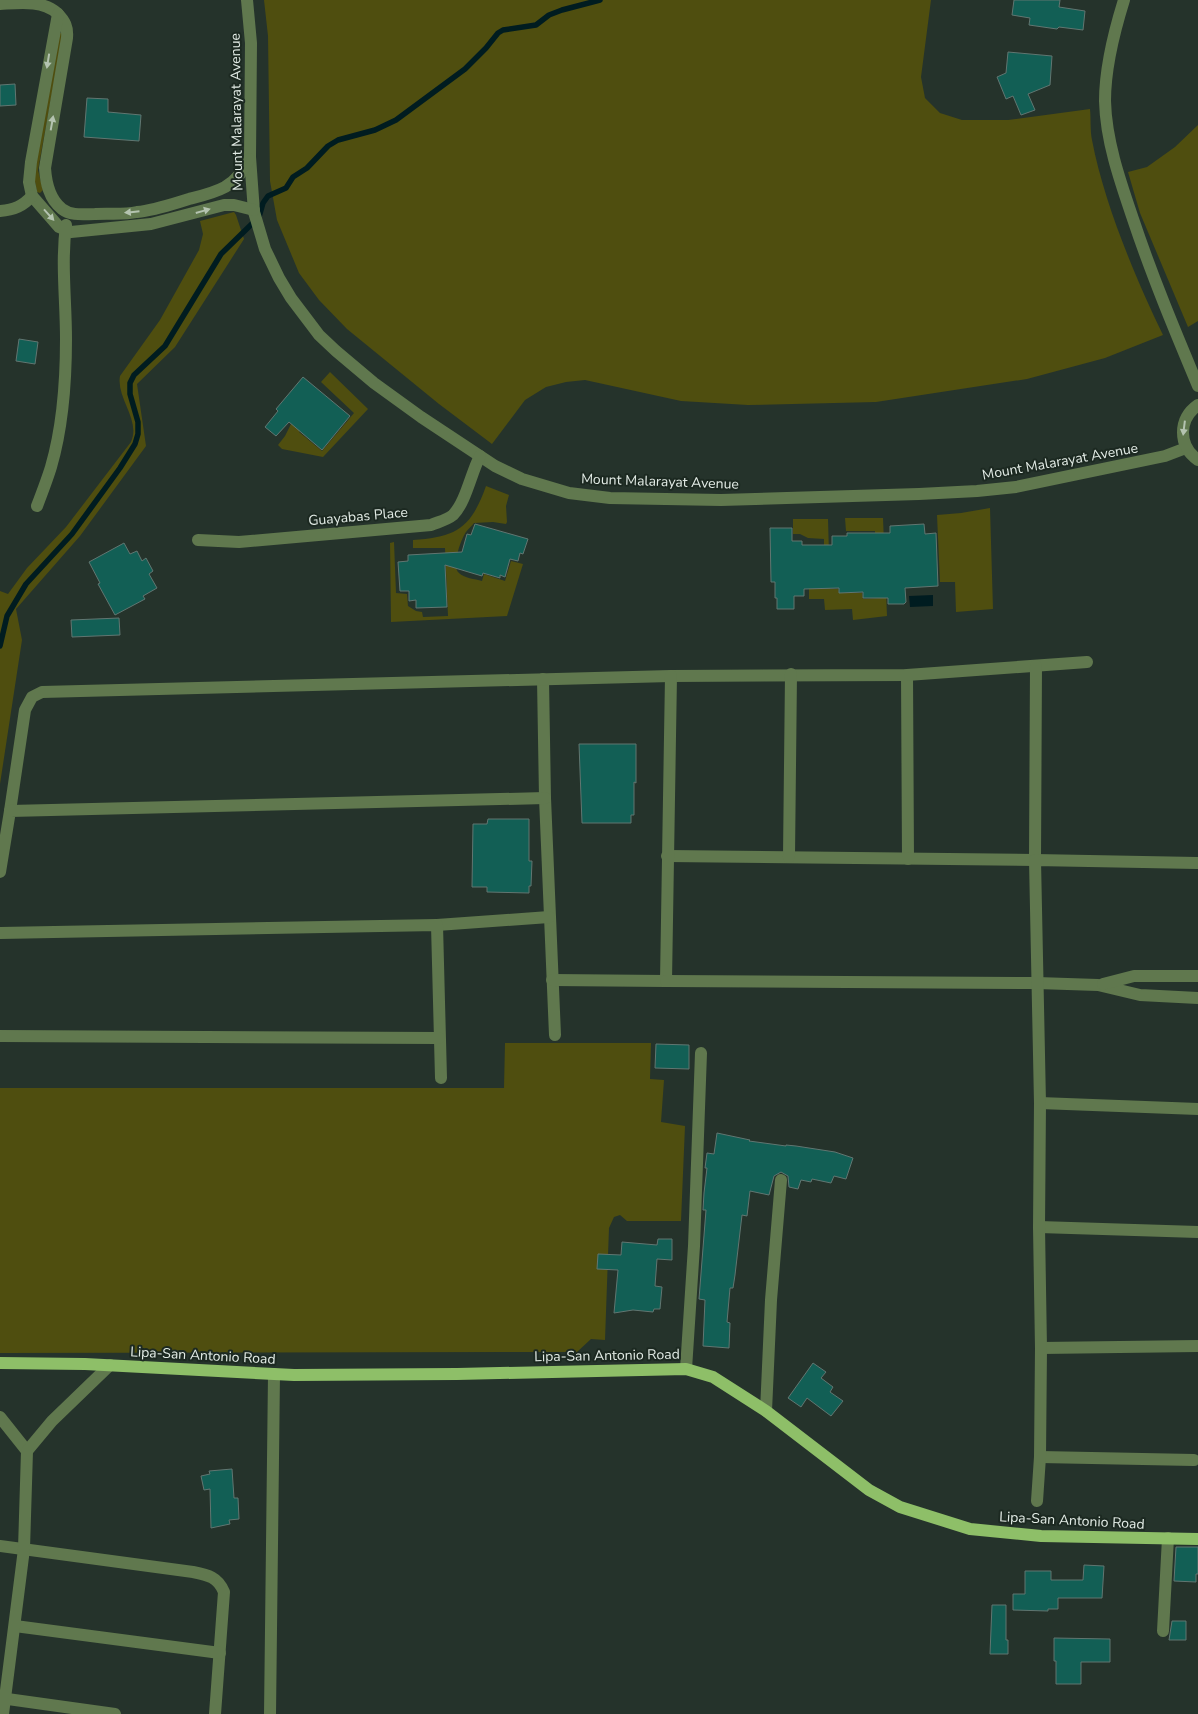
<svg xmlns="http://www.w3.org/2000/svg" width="1198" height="1714" viewBox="0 0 1198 1714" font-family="'Nunito Sans',sans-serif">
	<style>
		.green { fill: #4f4e0f }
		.water { fill: #001c20 }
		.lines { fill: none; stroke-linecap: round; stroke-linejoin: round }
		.stream { stroke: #001c20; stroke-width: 5.5 }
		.building { fill: #125f55; stroke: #617671 }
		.minor { stroke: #60784e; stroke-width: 12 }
		.major { stroke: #8ebf68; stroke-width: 12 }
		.oneway { fill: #b4c3b0 }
		.labels { text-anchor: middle; stroke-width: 4; stroke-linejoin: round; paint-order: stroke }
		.street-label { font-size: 14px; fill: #e2ebe5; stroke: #1c2921 }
	</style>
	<rect width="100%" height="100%" fill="#25332b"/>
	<g class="green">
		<path d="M264 0H931L921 77 925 98 940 113 962 120H1008L1090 109C1091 119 1090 130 1092 140 1104 203 1135 277 1163 335L1105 358 1027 379 876 402 748 405 681 401 585 380 566 382 546 387 525 400 492 444 439 404 347 329 319 300 299 273 277 220 270 181 268 36Z"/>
		<path d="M59 33H63L38 170 43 190 40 193 37 192 34 177Z"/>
		<path d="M1198 125V321L1188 327 1140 213 1128 172 1147 167 1175 147Z"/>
		<path d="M234 212 236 215 244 239 175 347 137 384 146 446 80 536 16 609 22 640 0 784V591L8 594 27 568 66 527 131 442C141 420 116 398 120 376L160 320 199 250 203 234 200 221Z"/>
		<path d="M330 372 368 409 323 457 282 449 278 445 285 436 292 422 305 424 299 432 322 451 354 413 321 382Z"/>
		<path d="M486 486 509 495 506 506 507 522 506 524 493 522 474 523C472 526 468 529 466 532 461 539 451 567 459 573 464 578 475 579 482 581L484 574 505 581 511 561 523 564 507 616 391 622 390 543 394 542 396 593 407 594 408 606 416 611 422 612 423 617 448 616 445 548H413V540C457 537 471 528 486 486Z"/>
		<path d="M990 508 993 609 956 612 955 582H940L937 515 961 513Z"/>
		<path d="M845 518H883L887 616 853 620 852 609 825 610 824 599H809V580L824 579V539L808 538 800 534H793V519H828L830 589H838L839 593H862L863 599 880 598 879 560 875 545V531H846Z"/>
		<path d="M505 1043H651L650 1079 664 1080 661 1122 685 1126 681 1221H627L620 1215 614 1217 609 1228 605 1340 591 1339 577 1352 0 1353V1088H504Z"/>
	</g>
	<path class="water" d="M933 595V606L910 607 909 596Z"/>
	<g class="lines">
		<path class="stream" d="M0 646 7 616 26 584 72 534 120 468 135 444 138 434V422L130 394V383L134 375 165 346 221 254 259 217 263 203 268 196 286 188 293 177 307 168 328 146 338 140 375 130 396 120 465 69 486 48 498 33 503 30 536 25 549 15 562 10 600 0"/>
	</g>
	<g class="building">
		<path d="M1014 0H1060L1059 7 1085 11 1083 30 1059 27 1057 29 1029 25 1030 18 1012 15Z"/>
		<path d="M1008 52 1052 56 1050 85 1028 94 1035 110 1021 115 1013 96 1006 99 997 77 1006 73Z"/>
		<path d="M15 84 16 105 0 106V85Z"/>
		<path d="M87 98 108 99V112L141 115 139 141 84 137Z"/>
		<path d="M19 339 38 342 35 364 16 361Z"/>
		<path d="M303 377 350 416 322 450 289 422 276 436 265 427 278 411 276 409Z"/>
		<path d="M475 524 528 539 523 554 520 553 518 561 510 559 505 577 500 575V578L483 573 482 576 445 565 447 607 416 608V600L409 601V591H400L398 562 408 561V555L462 552 467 534 471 535Z"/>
		<path d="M924 524 925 534 936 533 938 586 905 588 906 602 904 604H888V598H863V592L839 593V588L804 589V596H794V609H777V598H775V582H771L770 528H792V541H802V545H832V536H847V533H890V526Z"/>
		<path d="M124 543 130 554 137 551 142 561 146 558 153 571 149 574 157 588 143 596 145 599 115 615 98 584 100 583 89 562Z"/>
		<path d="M119 618 120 635 72 637 71 620Z"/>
		<path d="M579 744H636V783L634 782V815H631V823H582Z"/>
		<path d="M488 819H529V861H532L531 886H529V893L487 892V887H472L473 824H487Z"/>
		<path d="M656 1044 689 1045V1069L655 1068Z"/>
		<path d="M717 1133 750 1140 749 1141 786 1146V1145L796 1146 835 1152 853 1158 846 1179 834 1176 831 1183 812 1179 811 1182 801 1180 798 1189 789 1187 788 1176 781 1172 774 1176 769 1195 750 1191 747 1216 742 1215 735 1275 733 1288H730L727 1322 730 1323 729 1348 703 1346 705 1300 699 1299 706 1210H703L704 1193 707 1168H705L707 1153 714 1154Z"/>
		<path d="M658 1239H672V1260L657 1259 655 1286 662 1287 660 1309H654L653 1312 633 1310 614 1313 618 1270 597 1269 598 1254 621 1255 622 1242 657 1245Z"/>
		<path d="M813 1363 826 1372 821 1378 833 1387 830 1392 843 1401 831 1416 807 1398 801 1407 788 1398Z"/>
		<path d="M232 1469 234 1498H238L239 1519 229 1520 230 1524 211 1528 210 1489 204 1490 201 1476 210 1474 209 1471Z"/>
		<path d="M1176 1547H1198V1574H1196V1582L1174 1581Z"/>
		<path d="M1084 1565 1104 1566 1102 1598H1058V1609H1048V1611L1013 1610V1594H1025V1571H1051V1580H1083Z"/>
		<path d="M992 1605H1006V1640H1008V1654H990Z"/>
		<path d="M1172 1621H1186V1640H1169Z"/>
		<path d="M1054 1638 1110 1639V1662H1081V1684H1056V1661H1054Z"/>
	</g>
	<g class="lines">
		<g class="minor">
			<path d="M247 0 251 43 250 157 254 212 265 249 279 278 291 298 319 335 336 351 374 383 421 417 495 466 522 479 569 493 610 498 721 500 919 494 977 491 1016 487 1165 456 1186 448"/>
			<path d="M1124 0C1114 32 1105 67 1105 101 1106 141 1120 181 1133 219 1152 276 1175 331 1198 386"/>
			<path d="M0 4C20 3 42 0 57 13 65 21 68 27 67 38L45 168C46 183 49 199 62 209 71 216 84 214 95 214 109 213 123 215 137 212 155 210 172 204 189 199 201 196 214 193 225 187 237 180 243 171 249 159"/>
			<path d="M58 14 31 162 29 182 32 196 59 227 71 232 151 224 224 205H234L254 210"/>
			<path d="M0 211C14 210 23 206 32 196"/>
			<path d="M1198 405C1178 419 1178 446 1198 460"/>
			<path d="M37 506C42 493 47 480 51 467 63 426 66 381 66 339 66 300 61 263 66 225"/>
			<path d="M198 540 239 542 431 525C438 522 447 520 453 515 466 502 471 473 480 456"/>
			<path d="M907 675 908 859"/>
			<path d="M543 679 545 798 555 1035"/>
			<path d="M10 811 25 710 32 697 42 692 671 676 907 675 1087 662"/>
			<path d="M667 856 1035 860 1036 666"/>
			<path d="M789 857 791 674"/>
			<path d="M0 872 10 811 545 798"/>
			<path d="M437 925 549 917"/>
			<path d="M0 933 437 925 441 1078"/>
			<path d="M552 980 666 981 671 676"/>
			<path d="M666 981 1037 983 1098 985 1140 995 1198 998"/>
			<path d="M1103 984 1134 976H1198"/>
			<path d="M0 1036 439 1038"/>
			<path d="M1040 1103 1198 1109"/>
			<path d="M1039 1227 1198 1232"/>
			<path d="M1041 1348 1198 1346"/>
			<path d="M686 1369 694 1246 701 1053"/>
			<path d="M766 1411 771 1300 781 1180"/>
			<path d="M0 1417 27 1451"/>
			<path d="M1040 1457 1194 1460"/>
			<path d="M1037 1501 1040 1457 1041 1348 1039 1227 1040 1103 1035 860 1197 863"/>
			<path d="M0 1546 193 1572C208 1575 218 1577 224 1592L215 1714"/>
			<path d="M15 1626 220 1653"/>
			<path d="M1163 1631 1168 1538"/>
			<path d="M0 1698 115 1714"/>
			<path d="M3 1714 24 1549 27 1451 52 1421 110 1365"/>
			<path d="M270 1714 274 1374"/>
		</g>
		<path class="major" d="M0 1363 85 1364 294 1375 457 1374 686 1369 713 1377 766 1411 869 1490 900 1507 970 1529 1041 1536 1198 1539"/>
	</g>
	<defs><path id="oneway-solid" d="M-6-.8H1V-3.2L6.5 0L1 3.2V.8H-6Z" transform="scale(1.25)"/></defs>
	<g class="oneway">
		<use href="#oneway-solid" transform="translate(48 61) rotate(99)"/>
		<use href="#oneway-solid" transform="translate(52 123) rotate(-80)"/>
		<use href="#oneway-solid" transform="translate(203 211) rotate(-16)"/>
		<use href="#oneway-solid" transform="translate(132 212) rotate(174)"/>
		<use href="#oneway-solid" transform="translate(49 215) rotate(48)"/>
		<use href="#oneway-solid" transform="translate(1184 428) rotate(97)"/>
	</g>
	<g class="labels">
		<g class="street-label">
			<text transform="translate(236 112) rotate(-91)" y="5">Mount Malarayat Avenue</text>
			<text transform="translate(1060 461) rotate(-10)" y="5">Mount Malarayat Avenue</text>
			<text transform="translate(660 481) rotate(2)" y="5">Mount Malarayat Avenue</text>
			<text transform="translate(358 516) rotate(-5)" y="5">Guayabas Place</text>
			<text transform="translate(203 1355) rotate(3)" y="5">Lipa-San Antonio Road</text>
			<text transform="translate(607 1355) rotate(-1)" y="5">Lipa-San Antonio Road</text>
			<text transform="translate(1072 1520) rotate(3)" y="5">Lipa-San Antonio Road</text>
		</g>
	</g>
</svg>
